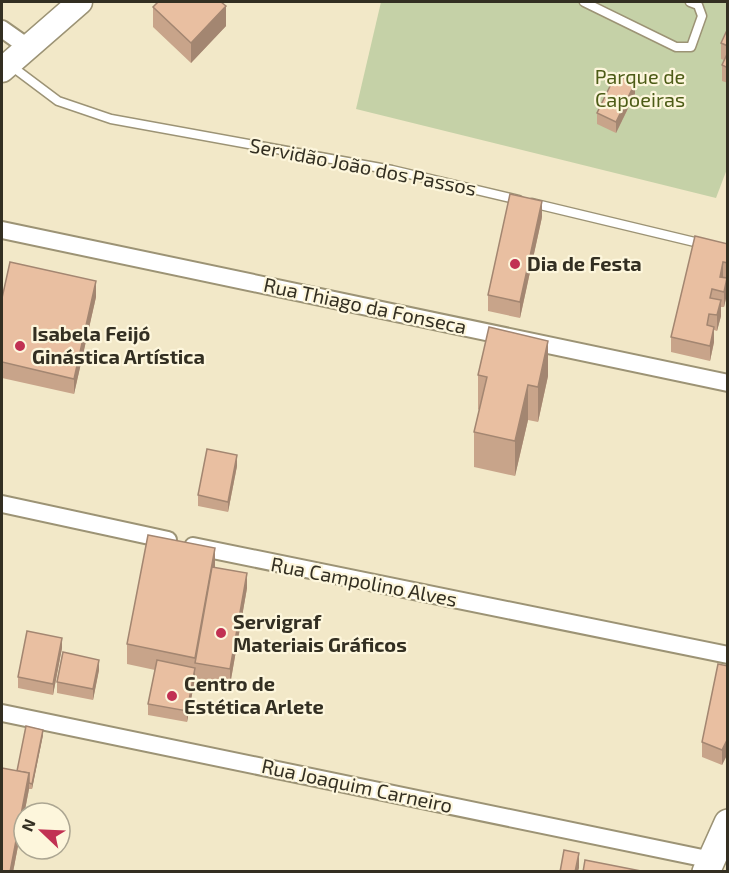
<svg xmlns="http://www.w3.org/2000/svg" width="729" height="873" viewBox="0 0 729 873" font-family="'Exo 2',sans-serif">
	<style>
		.green { fill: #c5d1a7 }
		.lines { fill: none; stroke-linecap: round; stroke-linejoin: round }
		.service-casing { stroke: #9c9375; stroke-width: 11 }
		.minor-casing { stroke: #9c9375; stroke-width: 20 }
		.secondary-casing { stroke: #9c9375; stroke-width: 27 }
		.primary-casing { stroke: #9c9375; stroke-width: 30 }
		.service { stroke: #fff; stroke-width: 8 }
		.minor { stroke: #fff; stroke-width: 16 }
		.secondary { stroke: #fff; stroke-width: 24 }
		.primary { stroke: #fff; stroke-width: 27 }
		.wall { fill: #c8a48a }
		.shaded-wall { fill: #a38671 }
		.building { fill: #e9bfa1; stroke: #a38671; stroke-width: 1.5 }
		.poi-dot { fill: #c13153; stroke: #fdf6dc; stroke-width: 2 }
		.labels { text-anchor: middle; stroke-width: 4.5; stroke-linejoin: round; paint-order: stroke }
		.park-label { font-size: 20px; fill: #4d5c17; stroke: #fdf6dc }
		.street-label { font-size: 20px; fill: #332f22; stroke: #fdf6dc }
		.poi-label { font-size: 20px; font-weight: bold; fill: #332f22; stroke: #fdf6dc; text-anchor: start }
	</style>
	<rect width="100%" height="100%" fill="#f2e8c8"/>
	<path class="green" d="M381 2H727V169L716 198 356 109Z"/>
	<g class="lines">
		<g class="service-casing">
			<g id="service">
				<path d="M584 2 676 47H691L702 16 698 5 690 2"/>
				<path d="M10 65 58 101 111 119 392 170 519 200"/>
				<path d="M532 203 703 244"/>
			</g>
		</g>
		<g class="minor-casing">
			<g id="minor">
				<path d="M2 29 29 48"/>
				<path d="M2 230 728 383"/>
				<path d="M2 504 168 540"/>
				<path d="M193 546 728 655"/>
				<path d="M2 713 712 860"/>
			</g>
		</g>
		<g class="secondary-casing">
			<path id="secondary" d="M2 70 80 2"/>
		</g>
		<g class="primary-casing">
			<path id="primary" d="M706 872 728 823"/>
		</g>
		<use href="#service" class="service"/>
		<use href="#minor" class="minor"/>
		<use href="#secondary" class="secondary"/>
		<use href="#primary" class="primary"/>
	</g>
	<g class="wall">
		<path d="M158 2H225L223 3 226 26 191 63 153 27V7Z"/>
		<path d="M728 28V83L722 81V65L724 60 721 59V43Z"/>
		<path d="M635 94 616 133 597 124V113Z"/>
		<path d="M542 217 520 318 488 311V295Z"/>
		<path d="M728 244 727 294 724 307H721V316L717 331 714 330V342L710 361 671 352V337Z"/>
		<path d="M96 297 74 394 2 378V298Z"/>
		<path d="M478 375 548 376 538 422 528 420 515 476 474 467V432L479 410 478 409Z"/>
		<path d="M237 466 228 512 198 506V495Z"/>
		<path d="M215 567 247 588 230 685 195 678 187 722 148 715V704L155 670 127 664V644Z"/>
		<path d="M62 648 53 695 18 688V677Z"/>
		<path d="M728 666V753L722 765 702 757V742Z"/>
		<path d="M99 670 93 700 57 693V682Z"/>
		<path d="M43 735 32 789H29L13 872H2L17 771Z"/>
	</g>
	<g class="shaded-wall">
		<path d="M226 6V26L191 63V43Z"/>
		<path d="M635 83V94L616 133V122Z"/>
		<path d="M542 201V217L520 318V302Z"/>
		<path d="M723 262V278L720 292V277Z"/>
		<path d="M727 278V294L724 307V292Z"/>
		<path d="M96 281V297L74 394V379Z"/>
		<path d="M721 300V316L717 331V315Z"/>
		<path d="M714 327V342L710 361V346Z"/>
		<path d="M548 341V376L538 422V387Z"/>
		<path d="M528 385V420L515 476V441Z"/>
		<path d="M237 455V466L228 512V502Z"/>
		<path d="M215 548V569L195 663V658Z"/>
		<path d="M247 573V588L230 685V669Z"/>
		<path d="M62 638V648L53 695V684Z"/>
		<path d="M99 660V670L93 700V689Z"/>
		<path d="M195 668V678L187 722V711Z"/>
		<path d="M43 730V735L32 789V784Z"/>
		<path d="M728 738V753L722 765V750Z"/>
		<path d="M29 773V789L13 872H10Z"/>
		<path d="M579 853V868L578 872H575Z"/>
	</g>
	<g class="building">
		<path d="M158 2H221L226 6 191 43 153 7Z"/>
		<path d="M728 28V46L721 43Z"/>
		<path d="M728 52V68L722 65Z"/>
		<path d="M616 74 635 83 616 122 597 113Z"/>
		<path d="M510 194 542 201 520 302 488 295Z"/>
		<path d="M695 236 728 244V263L723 262 720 277 727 278 724 292 712 289 710 298 721 300 717 315 709 314 707 325 714 327 710 346 671 337Z"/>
		<path d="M10 262 96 281 74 379 2 362V298Z"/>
		<path d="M489 327 548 341 538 387 528 385 515 441 474 432 487 377 478 375Z"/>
		<path d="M207 449 237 455 228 502 198 495Z"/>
		<path d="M148 535 215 548 195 658 127 644Z"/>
		<path d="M212 567 247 573 230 669 195 663Z"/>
		<path d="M27 631 62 638 53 684 18 677Z"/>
		<path d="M63 652 99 660 93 689 57 682Z"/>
		<path d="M157 660 195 668 187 711 148 704Z"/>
		<path d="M718 664 728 666V738L722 750 702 742Z"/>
		<path d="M26 726 43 730 32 784 29 783V773L17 771Z"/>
		<path d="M2 768 29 773 10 872H2Z"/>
		<path d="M564 850 579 853 575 872H560Z"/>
		<path d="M585 860 641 871 583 872Z"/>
	</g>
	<g class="poi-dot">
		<circle cx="515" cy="264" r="6"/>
		<circle cx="20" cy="346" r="6"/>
		<circle cx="221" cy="633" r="6"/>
		<circle cx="172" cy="696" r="6"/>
	</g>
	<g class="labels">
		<g class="park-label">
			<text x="640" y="84">Parque de<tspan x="640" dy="23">Capoeiras</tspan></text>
		</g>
		<g class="street-label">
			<text transform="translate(363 167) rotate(11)" y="7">Servidão João dos Passos</text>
			<text transform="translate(365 306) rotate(12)" y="7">Rua Thiago da Fonseca</text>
			<text transform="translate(364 582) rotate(11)" y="7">Rua Campolino Alves</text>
			<text transform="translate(357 786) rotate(12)" y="7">Rua Joaquim Carneiro</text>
		</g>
		<g class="poi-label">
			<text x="527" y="271">Dia de Festa</text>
			<text x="32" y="341">Isabela Feijó<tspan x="32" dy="23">Ginástica Artística</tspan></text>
			<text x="233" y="629">Servigraf<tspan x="233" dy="23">Materiais Gráficos</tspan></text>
			<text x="184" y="691">Centro de<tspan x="184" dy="23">Estética Arlete</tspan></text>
		</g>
	</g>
	<rect width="729" height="873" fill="none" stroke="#332f22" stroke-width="6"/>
	<g transform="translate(42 831) rotate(293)"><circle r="28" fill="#fdf6dc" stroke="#aca692" stroke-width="1.5"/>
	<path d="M0-4.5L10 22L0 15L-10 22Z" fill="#c13153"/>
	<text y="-9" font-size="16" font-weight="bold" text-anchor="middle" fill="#332f22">N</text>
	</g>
</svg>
